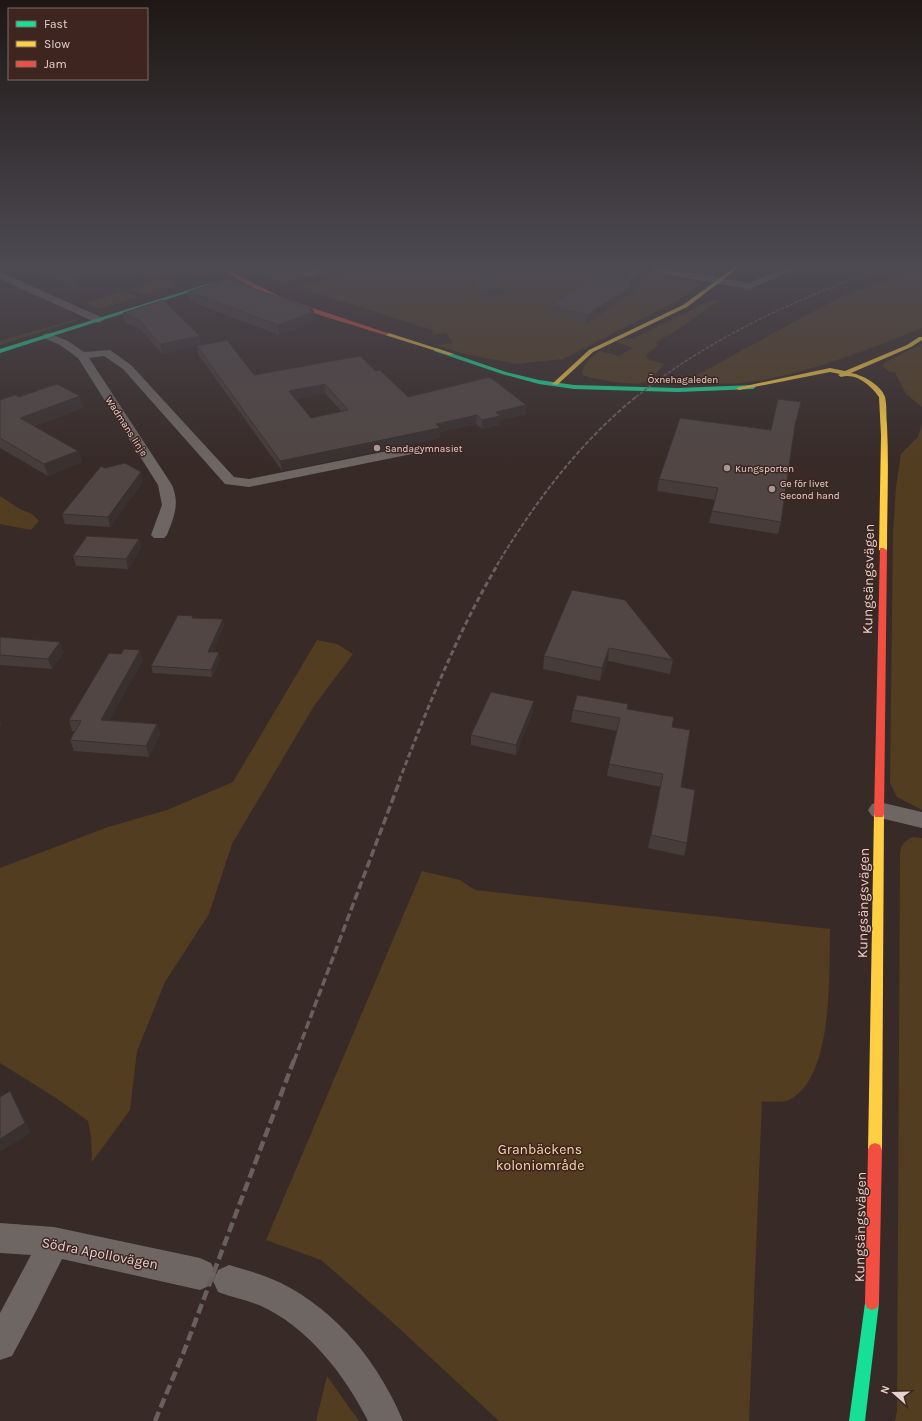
<svg xmlns="http://www.w3.org/2000/svg" width="922" height="1421" viewBox="0 0 922 1421" font-family="Karla,sans-serif">
	<style>
		.green { fill: #523d21 }
		.lines { fill: none; stroke-linecap: round; stroke-linejoin: round }
		.street { fill: #6d6662; fill-rule: evenodd }
		.fast { fill: #16e098; fill-rule: evenodd }
		.slow { fill: #ffcf43; fill-rule: evenodd }
		.jam { fill: #f24e42; fill-rule: evenodd }
		.rail-far4 { stroke: #69605d; stroke-width: 1.5; stroke-dasharray: 3.5 1.5; stroke-linecap: butt }
		.rail-far3 { stroke: #69605d; stroke-width: 2; stroke-dasharray: 4.5 2; stroke-linecap: butt }
		.rail-far2 { stroke: #69605d; stroke-width: 3; stroke-dasharray: 5.5 3; stroke-linecap: butt }
		.rail-far1 { stroke: #69605d; stroke-width: 3.5; stroke-dasharray: 8 3.5; stroke-linecap: butt }
		.rail { stroke: #69605d; stroke-width: 4.5; stroke-dasharray: 10 4.5; stroke-linecap: butt }
		.wall { fill: #463c3a; fill-rule: evenodd }
		.shaded-wall { fill: #393130 }
		.building { fill: #514644; stroke: #393130; fill-rule: evenodd }
		.poi-dot { fill: #a79794; stroke: #3e2520; stroke-width: 1.5 }
		.labels { text-anchor: middle; stroke-width: 3; stroke-linejoin: round; paint-order: stroke }
		.far-street-label { font-size: 10px; fill: #e4d2cf; stroke: #3e2520 }
		.far-poi-label { font-size: 10px; fill: #e4d2cf; stroke: #3e2520; text-anchor: start }
		.near-street-label { font-size: 14px; fill: #e4d2cf; stroke: #3e2520 }
		.near-park-label { font-size: 14px; fill: #f9d8ab; stroke: #3e2520 }
	</style>
	<rect width="100%" height="100%" fill="#372a27"/>
	<g class="green">
		<path d="M250 267H297L309 271 300 275 299 280 286 285Z"/>
		<path d="M363 267H621L695 282 699 285 681 299 563 359 516 364 460 353 437 345 453 343 446 333 432 335 433 330 299 288Z"/>
		<path d="M922 269V328C863 351 804 376 741 383 723 385 703 382 686 381L842 296Z"/>
		<path d="M161 280 174 285 143 295 129 290Z"/>
		<path d="M125 291 138 297 99 309 86 303Z"/>
		<path d="M712 300H719L676 331 656 342 658 345 646 355 649 360 664 364C658 371 653 378 645 382 635 387 593 379 582 375 582 364 592 357 600 351L619 356 633 348 617 342 622 339H632Z"/>
		<path d="M77 319 78 320 0 345V341Z"/>
		<path d="M922 344V407L906 394 895 372H890L882 366 886 362Z"/>
		<path d="M922 424V810L897 797 890 783 893 534 896 487 901 454 918 437Z"/>
		<path d="M0 496 20 509 32 514 39 521 31 530 0 524Z"/>
		<path d="M317 640 337 644 353 654 314 706 232 844 209 914 165 982 137 1051 130 1110 92 1162 91 1137 88 1121 56 1098 0 1063V868L108 827 167 810 233 782Z"/>
		<path d="M913 837 922 838V1421H895L897 1411 900 858C900 846 902 842 913 837Z"/>
		<path d="M422 871 460 880 475 890 830 929C829 973 834 1078 789 1100 782 1103 769 1101 762 1102L749 1421H499L389 1319 321 1260 266 1240Z"/>
		<path d="M327 1376 359 1421H316Z"/>
	</g>
	<g class="lines">
		<g class="street">
			<path d="M320 267H334L310 277H304L302 275Z"/>
			<path d="M637 267H659L748 283 788 267H802L749 289 642 270Z"/>
			<path d="M0 272 103 318 104 320 99 323 95 322 0 279Z"/>
			<path d="M48 333 68 341 84 352 110 350 131 365 234 477 249 479 407 447 412 448 414 451 412 454 407 455 249 487 225 484 123 369 104 356 89 358 172 485C180 504 174 517 167 535L164 538H154L151 535 162 505 158 485 78 358 60 345 44 338 42 336 44 334Z"/>
			<path d="M879 802 922 812V828L872 816 868 810 872 804Z"/>
			<path d="M0 1223 54 1227 200 1258 211 1263 216 1274 211 1285 200 1290 62 1259 35 1313 12 1356 0 1360V1313L31 1255 0 1253Z"/>
			<path d="M229 1265C247 1270 264 1275 281 1283 337 1311 379 1363 403 1421H368C345 1375 307 1326 259 1305 246 1300 231 1297 218 1292L213 1281 218 1270Z"/>
		</g>
		<g class="fast">
			<path d="M214 282 218 283 0 353V349Z"/>
			<path d="M436 348 506 372 539 380 574 385 678 388 753 385 756 387 753 389 678 392 574 389 539 384 502 374 434 351V349Z"/>
			<path d="M872 1296 877 1298 879 1303 865 1421H849L865 1303 867 1298Z"/>
		</g>
		<g class="slow">
			<path d="M735 267H740L687 307 593 352 557 385 552 384 589 350 683 305Z"/>
			<path d="M385 333H389L454 354 449 355 385 335Z"/>
			<path d="M919 337H922V340L911 347 851 373C863 375 881 385 885 397 887 405 886 416 887 425 889 466 887 508 887 550L883 552 879 550 881 435 879 397C871 385 855 372 841 377L838 375 840 374 830 372 739 390 736 388 830 368 845 371 907 345Z"/>
			<path d="M879 810 883 811 884 814 882 1150 880 1155 875 1157 870 1155 868 1150 874 814 875 811Z"/>
		</g>
		<g class="jam">
			<path d="M221 267H226L243 278 283 298 390 334 385 335C335 319 261 301 221 267Z"/>
			<path d="M880 548H883L887 550 884 814 883 817H875L874 814Z"/>
			<path d="M875 1143 880 1145 882 1150 879 1303 877 1308 872 1310 867 1308 865 1303 868 1150 870 1145Z"/>
		</g>
		<path class="rail-far4" d="M636 397C711 337 797 298 887 267"/>
		<path class="rail-far3" d="M497 565C535 502 579 443 637 396"/>
		<path class="rail-far2" d="M399 781C428 707 457 633 498 564"/>
		<path class="rail-far1" d="M294 1061 400 780"/>
		<path class="rail" d="M155 1421 183 1354 294 1060"/>
	</g>
	<g class="wall">
		<path d="M26 267H173L174 269 151 276 138 271 76 289Z"/>
		<path d="M600 267H653L652 273 635 287 634 292 587 323 549 314V306L625 279V278Z"/>
		<path d="M668 267H726L715 276Z"/>
		<path d="M475 288 504 294 487 296 475 293Z"/>
		<path d="M188 292 313 309 315 321 279 335 189 301Z"/>
		<path d="M123 313 202 345 254 375 376 371 408 397 526 405V414L500 420V425L482 429 476 424 440 432V438L282 471 198 354 197 346 162 354 140 329 125 323ZM325 393 342 412 311 418 295 399Z"/>
		<path d="M19 397 84 407 34 426 78 451 82 462 48 476 0 448V400Z"/>
		<path d="M795 425 781 522 778 534 709 523 715 500 657 491 659 479 771 430Z"/>
		<path d="M105 468 143 482 110 527 65 524 62 514Z"/>
		<path d="M139 539 141 548 128 569 76 566 73 556Z"/>
		<path d="M572 590 673 660 670 674 608 661 600 681 543 669 544 656Z"/>
		<path d="M194 618 223 619 224 626 212 652 220 659 212 677 153 673 151 666Z"/>
		<path d="M0 637 64 652 52 669 0 665Z"/>
		<path d="M140 650 143 660 109 720 157 724 160 734 149 757 74 751 70 740 75 731H72L69 720 121 654Z"/>
		<path d="M627 709 672 727 681 787 687 843 684 856 648 848 661 787 607 776 609 764 617 731 571 722 573 710Z"/>
		<path d="M533 711 516 755 471 745V735Z"/>
	</g>
	<g class="shaded-wall">
		<path d="M110 267H137L138 271 76 289 73 278Z"/>
		<path d="M149 267H173L174 269 151 276Z"/>
		<path d="M651 267H653L652 273 635 287 634 292 587 323 588 315Z"/>
		<path d="M717 267H726L715 276Z"/>
		<path d="M504 289V294L487 296V291Z"/>
		<path d="M313 309 315 321 279 335 278 325Z"/>
		<path d="M200 336 202 345 162 354 160 344Z"/>
		<path d="M325 384V393L290 400 289 391Z"/>
		<path d="M80 396 84 407 24 429 20 418Z"/>
		<path d="M526 405V414L500 420V425L482 429V420L496 412Z"/>
		<path d="M477 415 476 424 440 432V438L282 471 280 461Z"/>
		<path d="M78 451 82 462 48 476 44 464Z"/>
		<path d="M141 472 143 482 110 527 108 517Z"/>
		<path d="M139 539 141 548 128 569 126 559Z"/>
		<path d="M223 619 224 626 209 659 208 652Z"/>
		<path d="M60 642 64 652 52 669 48 659Z"/>
		<path d="M609 648 608 661 600 681 602 668Z"/>
		<path d="M140 650 143 660 104 730 101 720Z"/>
		<path d="M219 652 220 659 212 677 211 670Z"/>
		<path d="M534 701 533 711 516 755V745Z"/>
		<path d="M0 718 2 724 0 728Z"/>
		<path d="M157 724 160 734 149 757 146 746Z"/>
		<path d="M10 1091 16 1101 31 1133 0 1152V1139Z"/>
	</g>
	<g class="building">
		<path d="M48 267H110L73 278Z"/>
		<path d="M476 267H493L504 289 487 291 475 288Z"/>
		<path d="M620 267H651L629 283 635 284 588 315 549 306 601 274 625 279 627 270Z"/>
		<path d="M226 279 313 309 310 310 314 312 278 325 188 292Z"/>
		<path d="M163 300 200 336 160 344 138 319 123 313Z"/>
		<path d="M227 340 254 375 360 356 376 371 380 370 408 397 490 377 526 405 496 412 500 416 482 420 477 415 436 424 440 428 280 461 197 346ZM325 384 348 410 311 418 289 391Z"/>
		<path d="M57 384 80 396 20 418 78 451 44 464 0 438V400L15 395 19 397Z"/>
		<path d="M778 399 801 402 795 425 781 522 712 511 718 488 659 479 680 418 771 430Z"/>
		<path d="M125 463 141 472 108 517 62 514 101 466 105 468Z"/>
		<path d="M87 536 139 539 126 559 73 556Z"/>
		<path d="M572 590 625 600 673 660 609 648 602 668 544 656Z"/>
		<path d="M178 615 193 616 192 618 223 619 208 652H219L211 670 151 666Z"/>
		<path d="M0 637 60 642 48 659 0 655Z"/>
		<path d="M124 649 140 650 101 720 157 724 146 746 70 740 81 721 69 720 109 653 121 654Z"/>
		<path d="M491 692 534 701 516 745 471 735Z"/>
		<path d="M577 695 628 704 627 709 674 717 672 727 690 730 681 787 695 790 687 843 651 835 663 774 609 764 620 718 573 710Z"/>
		<path d="M10 1091 25 1123 0 1139V1097Z"/>
	</g>
	<linearGradient id="sky" x2="0" y2="1"><stop stop-color="#1e1715"/><stop offset="0.57" stop-color="#4d4a52"/><stop offset="1" stop-color="#4d4a52" stop-opacity="0"/></linearGradient>
	<rect width="922" height="466" fill="url(#sky)"/>
	<g class="poi-dot">
		<circle cx="377" cy="448" r="4"/>
		<circle cx="727" cy="468" r="4"/>
		<circle cx="772" cy="489" r="4"/>
	</g>
	<g class="labels">
		<g class="far-street-label">
			<text x="683" y="383">Öxnehagaleden</text>
			<text transform="translate(127 426) rotate(57)" y="4">Wadmans linje</text>
		</g>
		<g class="far-poi-label">
			<text x="385" y="452">Sandagymnasiet</text>
			<text x="735" y="472">Kungsporten</text>
			<text x="780" y="487">Ge för livet<tspan x="780" dy="12">Second hand</tspan></text>
		</g>
		<g class="near-street-label">
			<text transform="translate(868 579) rotate(-89)" y="5">Kungsängsvägen</text>
			<text transform="translate(863 903) rotate(-89)" y="5">Kungsängsvägen</text>
			<text transform="translate(860 1227) rotate(-89)" y="5">Kungsängsvägen</text>
			<text transform="translate(100 1253) rotate(11)" y="5">Södra Apollovägen</text>
		</g>
		<g class="near-park-label">
			<text x="540" y="1154">Granbäckens<tspan x="540" dy="16">koloniområde</tspan></text>
		</g>
	</g>
	<rect x="8" y="8" width="140" height="72" fill="#3e2520" stroke="#806a66"/>
	<rect x="16" y="21" width="20" height="6" fill="#16e098" stroke="#806a66"/>
	<text x="44" y="28" font-size="12" fill="#e4d2cf">Fast</text>
	<rect x="16" y="41" width="20" height="6" fill="#ffcf43" stroke="#806a66"/>
	<text x="44" y="48" font-size="12" fill="#e4d2cf">Slow</text>
	<rect x="16" y="61" width="20" height="6" fill="#f24e42" stroke="#806a66"/>
	<text x="44" y="68" font-size="12" fill="#e4d2cf">Jam</text>
	<g transform="translate(894 1393) rotate(290)" stroke="#3e2520" stroke-width="3" paint-order="stroke">
	<path d="M0-3L7 15L0 10L-7 15Z" fill="#e4d2cf"/>
	<text y="-6" font-size="11" font-weight="bold" text-anchor="middle" fill="#e4d2cf">N</text>
	</g>
</svg>
